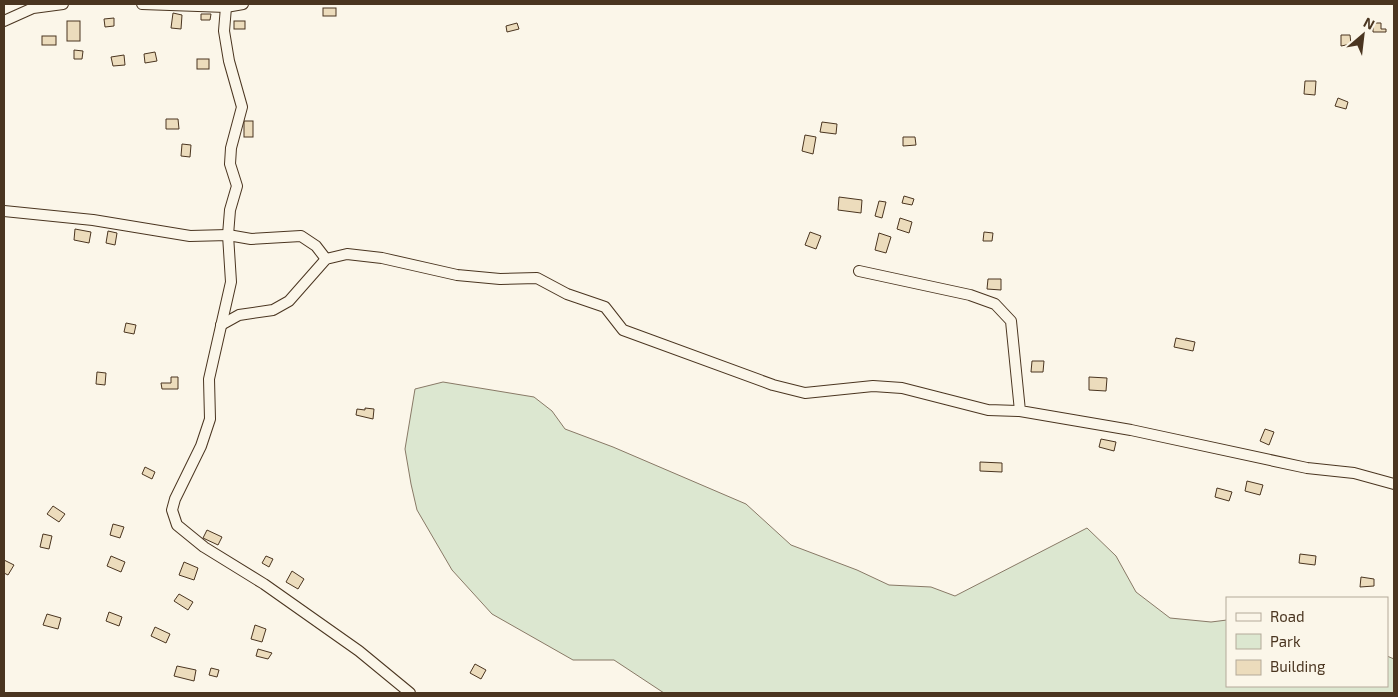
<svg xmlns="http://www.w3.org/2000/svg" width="1398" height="697" viewBox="0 0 1398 697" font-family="'Exo 2',sans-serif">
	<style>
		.green { fill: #dce7d0; stroke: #887966 }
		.building { fill: #ecdcbc; stroke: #4a3520 }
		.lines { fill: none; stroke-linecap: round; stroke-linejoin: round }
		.minor-casing { stroke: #4a3520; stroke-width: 12 }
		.minor { stroke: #fbf6e9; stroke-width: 10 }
	</style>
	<rect width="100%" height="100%" fill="#fbf6e9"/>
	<path class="green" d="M443 382 534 397 552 411 565 429 613 447 746 504 791 545 857 570 889 585 931 587 955 596 1087 528 1116 556 1136 592 1170 618 1211 622 1227 620V686H1387V656L1394 659V693H664L614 660H573L492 614 452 570 417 510 411 484 405 449 415 389Z"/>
	<g class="building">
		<rect x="323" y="8" width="13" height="8"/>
		<path d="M173 13 182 15 181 29 171 28Z"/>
		<path d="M201 14H211L210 20H201Z"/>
		<path d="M114 18V26L105 27 104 19Z"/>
		<rect x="67" y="21" width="13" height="20"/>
		<rect x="234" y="21" width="11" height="8"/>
		<path d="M517 23 519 29 507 32 506 26Z"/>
		<path d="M1373 23H1381V29H1386V32H1373Z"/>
		<path d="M1341 35H1350L1351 44 1341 46Z"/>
		<rect x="42" y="36" width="14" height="9"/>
		<path d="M74 50 83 51 82 59H74Z"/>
		<path d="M155 52 157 61 145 63 144 54Z"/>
		<path d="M124 55 125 65 113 66 111 57Z"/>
		<rect x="197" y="59" width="12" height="10"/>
		<path d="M1305 81H1316L1315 95 1304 94Z"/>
		<path d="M1338 98 1348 102 1346 109 1335 106Z"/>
		<path d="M166 119H178L179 129H166Z"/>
		<rect x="244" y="121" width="9" height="16"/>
		<path d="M822 122 837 124 836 134 820 132Z"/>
		<path d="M805 135 816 137 813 154 802 151Z"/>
		<path d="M903 137H915L916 145 903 146Z"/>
		<path d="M182 144 191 145 190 157 181 156Z"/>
		<path d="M904 196 914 199 912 205 902 203Z"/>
		<path d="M839 197 862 200 861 213 838 210Z"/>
		<path d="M879 201 886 202 882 218 875 216Z"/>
		<path d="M900 218 912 222 909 233 897 229Z"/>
		<path d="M75 229 91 232 89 243 74 240Z"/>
		<path d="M108 231 117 233 115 245 106 243Z"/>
		<path d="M810 232 821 236 816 249 805 245Z"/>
		<path d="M984 232 993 233 992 241H983Z"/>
		<path d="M879 233 891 237 886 253 875 250Z"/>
		<path d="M988 279H1001V290L987 289Z"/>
		<path d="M126 323 136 325 134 334 124 332Z"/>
		<path d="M1176 338 1195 342 1193 351 1174 347Z"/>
		<path d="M1032 361H1044L1043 372H1031Z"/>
		<path d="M97 372 106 373 105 385 96 384Z"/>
		<path d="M171 377H178V389H162L161 383H171Z"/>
		<path d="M1089 377 1107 378 1106 391 1089 390Z"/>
		<path d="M365 408 374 409 373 419 356 415 357 409 365 410Z"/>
		<path d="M1265 429 1274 432 1269 445 1260 441Z"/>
		<path d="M1101 439 1116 442 1114 451 1099 447Z"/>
		<path d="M980 462 1002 463V472L980 471Z"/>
		<path d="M145 467 155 472 152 479 142 474Z"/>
		<path d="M1247 481 1263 485 1260 495 1245 491Z"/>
		<path d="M1217 488 1232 492 1229 501 1215 497Z"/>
		<path d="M53 506 65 514 59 522 47 514Z"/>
		<path d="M113 524 124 527 120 538 110 535Z"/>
		<path d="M207 530 222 537 218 545 203 538Z"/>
		<path d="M43 534 52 536 49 549 40 547Z"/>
		<path d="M1300 554 1316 556 1315 565 1299 563Z"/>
		<path d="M111 556 125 562 121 572 107 566Z"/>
		<path d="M266 556 273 559 269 567 262 563Z"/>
		<path d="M4 560 14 565 8 575 4 573Z"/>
		<path d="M184 562 198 568 194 580 179 575Z"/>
		<path d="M292 571 304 579 298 589 286 582Z"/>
		<path d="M1361 577 1374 579V586L1360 587Z"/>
		<path d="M179 594 193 602 188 610 174 601Z"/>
		<path d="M109 612 122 617 119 626 106 621Z"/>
		<path d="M47 614 61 618 58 629 43 625Z"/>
		<path d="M255 625 266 629 262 642 251 639Z"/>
		<path d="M155 627 170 634 166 643 151 636Z"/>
		<path d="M258 649 272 653 268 659 256 656Z"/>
		<path d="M475 664 486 670 481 679 470 673Z"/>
		<path d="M177 666 196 670 194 681 174 676Z"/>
		<path d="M211 668 219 670 217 677 209 675Z"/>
	</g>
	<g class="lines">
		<g class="minor-casing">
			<g id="minor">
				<path d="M142 4 226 7 243 4"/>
				<path d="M226 7 224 31 229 61 242 107 231 148 230 164 237 186 230 210 228 235 231 282 209 379 210 419 201 446 175 499 172 510 177 525 204 547 264 584 359 651 410 693"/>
				<path d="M4 21 33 8 63 4"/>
				<path d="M4 211 93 220 190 236 228 235 251 239 301 236 316 246 326 259"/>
				<path d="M859 271 970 295 995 304 1011 321 1020 411 1131 430 1307 468 1354 473 1394 484"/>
				<path d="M221 325 239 315 273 310 289 301 326 259 347 254 382 258 457 275 500 279 537 278 567 294 605 307 623 330 773 385 805 393 873 386 902 388 988 410 1020 411"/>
			</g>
		</g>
		<use href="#minor" class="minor"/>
	</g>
	<rect width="1398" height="697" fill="none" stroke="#4a3520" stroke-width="10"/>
	<rect x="1226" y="597" width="162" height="90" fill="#fbf6e9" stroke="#b4a999"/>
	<rect x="1236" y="613" width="25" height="8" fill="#fbf6e9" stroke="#b4a999"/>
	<text x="1270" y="622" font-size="15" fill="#4a3520">Road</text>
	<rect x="1236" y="634" width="25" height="15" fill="#dce7d0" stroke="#b4a999"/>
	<text x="1270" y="647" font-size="15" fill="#4a3520">Park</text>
	<rect x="1236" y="660" width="25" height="15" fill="#ecdcbc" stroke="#b4a999"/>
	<text x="1270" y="672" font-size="15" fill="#4a3520">Building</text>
	<g transform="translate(1363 35) rotate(28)" stroke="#fbf6e9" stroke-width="4" paint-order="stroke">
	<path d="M0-4L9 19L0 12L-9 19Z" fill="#4a3520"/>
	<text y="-8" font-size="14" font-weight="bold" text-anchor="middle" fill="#4a3520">N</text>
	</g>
</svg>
